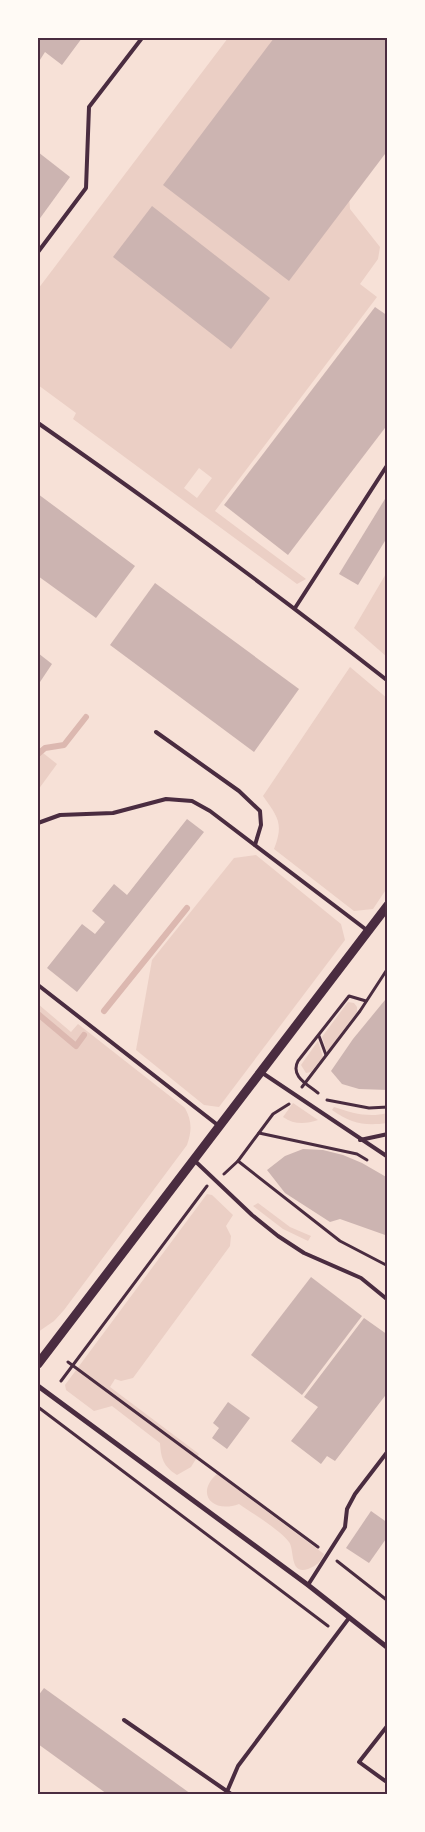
<svg xmlns="http://www.w3.org/2000/svg" width="425" height="1832" viewBox="0 0 425 1832" font-family="'IBM Plex Sans',sans-serif">
	<style>
		.green { fill: #ebcfc5; fill-rule: evenodd }
		.lines { fill: none; stroke-linecap: round; stroke-linejoin: round }
		.stream { stroke: #dcb8b0; stroke-width: 6 }
		.building { fill: #ccb4b1 }
		.path { stroke: #4a2c40; stroke-width: 3 }
		.service { stroke: #4a2c40; stroke-width: 4 }
		.minor { stroke: #4a2c40; stroke-width: 5 }
		.tertiary { stroke: #4a2c40; stroke-width: 9 }
		.neatline { fill: none; stroke: #4a2c40; stroke-width: 2 }
	</style>
	<rect width="100%" height="100%" fill="#f7e1d7"/>
	<g class="green">
		<path d="M228 38H278L231 100 349 195 350 209 380 247 378 259 360 284 377 297 215 511 306 579 297 584 73 419 76 413 38 385V289ZM199 468 212 478 197 498 184 488Z"/>
		<path d="M387 572V657L354 628Z"/>
		<path d="M350 667 388 699 387 888 373 909 354 911 274 849C284 824 278 817 263 796Z"/>
		<path d="M38 749 57 764 38 790Z"/>
		<path d="M256 855 341 924 345 940 219 1107 204 1105 136 1050 152 960 234 858Z"/>
		<path d="M348 1002 354 1003 357 1007V1012L327 1052 322 1037Z"/>
		<path d="M38 1004 71 1032 78 1024 185 1108C192 1121 192 1131 187 1145L64 1310 54 1321 38 1332Z"/>
		<path d="M318 1041 323 1057 311 1072 306 1073 301 1065Z"/>
		<path d="M293 1103 318 1120C306 1124 294 1125 283 1117Z"/>
		<path d="M334 1107C352 1113 369 1118 387 1113V1123C366 1126 351 1124 332 1110Z"/>
		<path d="M207 1194 212 1195 233 1215 226 1226 231 1236 230 1246 133 1378 121 1381 115 1379 110 1387 199 1454 191 1467 177 1475C163 1466 161 1458 160 1443L112 1406 94 1411 66 1390 65 1385Z"/>
		<path d="M258 1203 290 1227 311 1236 308 1241 283 1229 253 1206Z"/>
		<path d="M217 1474 324 1554C321 1562 316 1566 308 1569 289 1575 295 1550 289 1542 280 1530 252 1513 239 1504 212 1514 195 1493 217 1474Z"/>
	</g>
	<g class="lines">
		<g class="stream">
			<path d="M38 754 45 748 64 745 86 717"/>
			<path d="M104 1011 187 908"/>
			<path d="M38 1014 76 1046 84 1035"/>
		</g>
	</g>
	<g class="building">
		<path d="M38 38H82L62 65 45 52 38 63Z"/>
		<path d="M274 38H388V150L289 281 163 185Z"/>
		<path d="M38 152 70 177 38 221Z"/>
		<path d="M152 206 270 298 231 349 113 257Z"/>
		<path d="M375 307 388 316V424L288 555 224 505Z"/>
		<path d="M38 494 135 566 96 618 38 576Z"/>
		<path d="M388 494V536L358 585 339 574Z"/>
		<path d="M155 583 299 689 254 752 110 645Z"/>
		<path d="M38 653 52 664 38 685Z"/>
		<path d="M187 819 204 832 77 992 47 968 82 924 95 934 105 922 92 911 114 884 127 895Z"/>
		<path d="M385 1000 388 1002V1090L359 1089 342 1084 331 1071 353 1039Z"/>
		<path d="M303 1149 323 1150 343 1155 362 1163 388 1178V1236L340 1219 330 1222 285 1193 267 1170 285 1156Z"/>
		<path d="M311 1277 362 1316 302 1395 251 1355Z"/>
		<path d="M364 1318 388 1335V1392L335 1461 327 1456 321 1464 291 1441 318 1407 304 1397Z"/>
		<path d="M228 1402 250 1418 227 1449 212 1438 219 1428 213 1423Z"/>
		<path d="M371 1511 388 1523V1536L369 1563 346 1548Z"/>
		<path d="M44 1688 191 1794H107L38 1744V1696Z"/>
	</g>
	<g class="lines">
		<g class="path">
			<path d="M319 1036 326 1055"/>
			<path d="M302 1087 360 1011 388 968"/>
			<path d="M318 1093C307 1084 290 1076 298 1061L349 996 366 1001"/>
			<path d="M327 1100 369 1108 388 1107"/>
			<path d="M259 1133 357 1154 367 1160"/>
			<path d="M238 1161 340 1241 388 1266"/>
			<path d="M224 1174 238 1161 273 1114 289 1104"/>
			<path d="M68 1362 318 1547"/>
			<path d="M61 1381 207 1186"/>
			<path d="M38 1407 328 1626"/>
			<path d="M337 1561 388 1601"/>
		</g>
		<g class="service">
			<path d="M38 252 86 188 89 107 142 38"/>
			<path d="M38 423C157 506 274 591 388 681"/>
			<path d="M295 608 388 464"/>
			<path d="M156 732 239 791 260 811 261 825 255 845"/>
			<path d="M38 823 60 815 113 813 166 799 192 801 210 811 368 931"/>
			<path d="M38 985 219 1126"/>
			<path d="M261 1072 388 1157"/>
			<path d="M360 1140 388 1134"/>
			<path d="M195 1161 252 1215 278 1236 304 1253 361 1278 388 1300"/>
			<path d="M308 1585 345 1527 347 1509 355 1494 388 1451"/>
			<path d="M124 1720 231 1794"/>
			<path d="M388 1725 359 1762 388 1783"/>
			<path d="M226 1794 238 1766 349 1618"/>
		</g>
		<path class="minor" d="M38 1386 308 1585 388 1648"/>
		<path class="tertiary" d="M38 1364 388 905"/>
	</g>
	<rect width="425" height="1832" fill="none" stroke="#fffaf5" stroke-width="78"/>
	<rect x="39" y="39" width="347" height="1754" class="neatline"/>
</svg>
